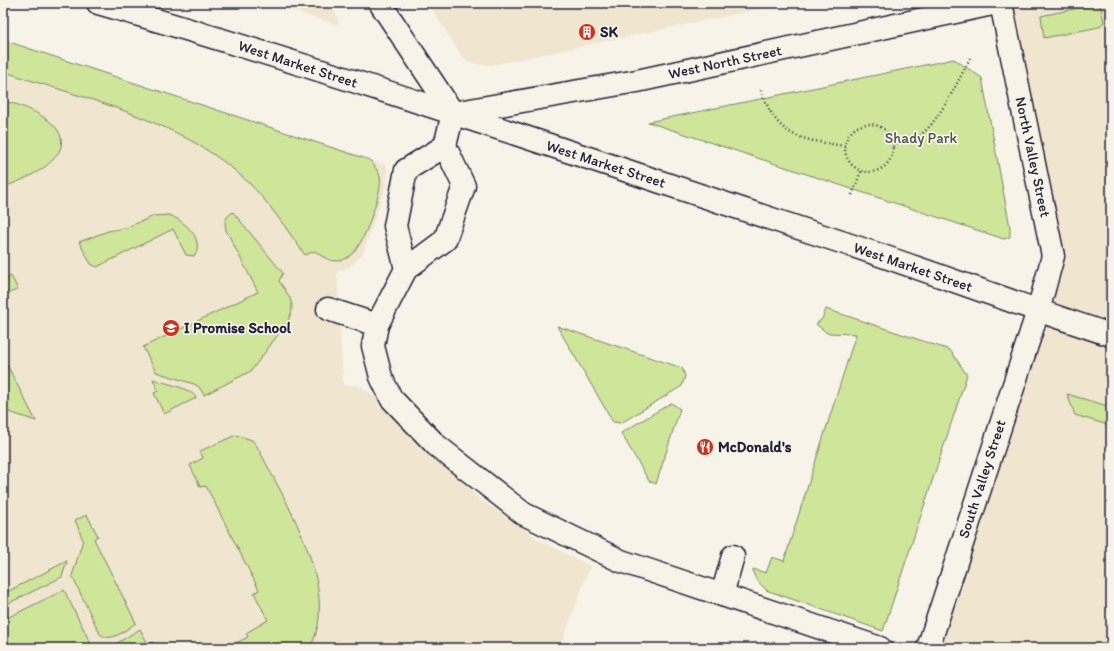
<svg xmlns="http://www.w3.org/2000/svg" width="1114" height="651" viewBox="0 0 1114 651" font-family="Itim,sans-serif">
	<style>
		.built { fill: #f0e5cf }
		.green { fill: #cfe59a; stroke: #78846a }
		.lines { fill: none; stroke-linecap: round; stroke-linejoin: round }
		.minor-casing { stroke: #22223b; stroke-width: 25 }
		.major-casing { stroke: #22223b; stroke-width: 25 }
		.path { stroke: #22223b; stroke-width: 2.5; stroke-dasharray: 1 3; stroke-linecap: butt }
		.minor { stroke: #f7f3e8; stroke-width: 22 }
		.major { stroke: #f7f3e8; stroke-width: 22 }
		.labels { text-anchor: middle; stroke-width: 3.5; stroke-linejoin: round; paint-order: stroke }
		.poi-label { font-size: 15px; font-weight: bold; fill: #22223b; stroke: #f7f3e8; text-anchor: start }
		.street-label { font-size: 15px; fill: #22223b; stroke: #f7f3e8 }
		.park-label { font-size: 15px; fill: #4d5353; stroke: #f7f3e8 }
	</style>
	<rect width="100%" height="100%" fill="#f7f3e8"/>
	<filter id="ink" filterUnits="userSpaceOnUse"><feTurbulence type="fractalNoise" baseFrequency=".025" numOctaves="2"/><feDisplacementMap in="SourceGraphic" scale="8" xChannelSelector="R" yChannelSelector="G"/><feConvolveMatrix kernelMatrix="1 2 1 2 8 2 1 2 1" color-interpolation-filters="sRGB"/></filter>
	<g filter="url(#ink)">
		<g class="built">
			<path d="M270 3H329L339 19 337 25Z"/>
			<path d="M428 3H788L492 65H481L468 61 461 55Z"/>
			<path d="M1001 3H1111V648H927L1052 261Z"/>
			<path d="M3 40 387 166V183L362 255 350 267 337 271 343 385 360 386 375 397 422 446 480 499 541 541 590 566 560 648H3Z"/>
		</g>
		<g class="green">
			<path d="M1097 4 1101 7 1104 22 1099 27 1044 38 1041 16Z"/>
			<path d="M3 40 370 160C373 165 378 170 380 176 382 188 376 201 373 212 364 239 349 280 315 251L305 255C287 230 271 205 249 183 184 120 88 100 5 72L3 71Z"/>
			<path d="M954 59 982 78 1010 227V237L1004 239 648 122Z"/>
			<path d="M3 101C17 104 28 108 40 115 93 146 36 177 3 187Z"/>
			<path d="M233 212 283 273 279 281C290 297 298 305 286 324L251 371 204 395 199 387 194 384 156 372 143 347 258 292 226 230C224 221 225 217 233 212Z"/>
			<path d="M169 215C183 220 206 239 194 256L186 255 173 229 97 267 91 264 79 242 108 231 125 228 154 216Z"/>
			<path d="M11 276 18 289 6 295 8 299 3 302V281Z"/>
			<path d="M826 309 950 350 967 375 883 631 766 590C760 583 753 579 753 569L766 573 772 557 784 561 856 334 827 333 816 324 822 319Z"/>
			<path d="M557 326 682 368 685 376 682 386 621 423 613 422Z"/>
			<path d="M3 359H4L36 421 3 410Z"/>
			<path d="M153 379C163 383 192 388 196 398L164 414 154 393 158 391Z"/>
			<path d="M1067 394 1111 407V426L1075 415Z"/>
			<path d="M671 403 680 409 656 484 649 481 621 433Z"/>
			<path d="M236 435 252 440 257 446C284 500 342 588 310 648H226L248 637 246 633 268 620 254 593 259 590 206 486 200 487 190 465 203 458 200 451Z"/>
			<path d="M87 515 98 536 94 539 136 623C127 629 111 644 100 634L72 576 83 540 75 520Z"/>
			<path d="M67 561 62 577 3 606V594Z"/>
			<path d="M64 590 93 648H3V620Z"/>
			<path d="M140 629 148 644 153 642 156 648H109Z"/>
		</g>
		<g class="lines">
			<g class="minor-casing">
				<g id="minor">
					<path d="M380 3 453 113"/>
					<path d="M453 113 445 146 464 186 445 240 406 269 377 325 373 346 381 377 391 398 436 445 524 514 621 561 880 648"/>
					<path d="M453 113 637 81 997 3"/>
					<path d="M406 269 395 226 406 170 445 146"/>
					<path d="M328 309 377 325"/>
					<path d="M722 595 733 556"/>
					<path d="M928 648 1038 311 1053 256 1001 3"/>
				</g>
			</g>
			<g class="major-casing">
				<path id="major" d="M98 3C340 73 578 155 817 234 916 266 1013 303 1111 335"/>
			</g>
			<g class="path">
				<path d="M761 90C778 138 798 139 845 146"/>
				<circle cx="869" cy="148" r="24"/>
				<path d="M893 144C900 142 910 141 917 137 936 128 961 76 971 56"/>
				<path d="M852 195 861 171"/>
			</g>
			<use href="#minor" class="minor"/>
			<use href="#major" class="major"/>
		</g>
	</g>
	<defs>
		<g id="building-disc" transform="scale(0.9)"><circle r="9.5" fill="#c8321e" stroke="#f7f3e8"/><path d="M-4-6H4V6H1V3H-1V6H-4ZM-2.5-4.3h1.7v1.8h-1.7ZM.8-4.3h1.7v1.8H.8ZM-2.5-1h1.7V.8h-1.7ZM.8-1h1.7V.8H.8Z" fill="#fff"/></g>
		<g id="school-disc" transform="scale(0.9)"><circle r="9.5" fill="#c8321e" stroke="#f7f3e8"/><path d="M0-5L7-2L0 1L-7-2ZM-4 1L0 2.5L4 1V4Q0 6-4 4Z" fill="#fff"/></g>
		<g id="restaurant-disc" transform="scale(0.9)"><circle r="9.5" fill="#c8321e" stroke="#f7f3e8"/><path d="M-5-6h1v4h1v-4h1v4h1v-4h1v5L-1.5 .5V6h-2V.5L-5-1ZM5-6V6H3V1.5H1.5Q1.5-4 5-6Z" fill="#fff"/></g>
	</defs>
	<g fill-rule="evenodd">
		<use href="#building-disc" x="587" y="32"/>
		<use href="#school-disc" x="171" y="328"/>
		<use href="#restaurant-disc" x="705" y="447"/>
	</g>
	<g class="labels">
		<g class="poi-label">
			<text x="600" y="37">SK</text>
			<text x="184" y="333">I Promise School</text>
			<text x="718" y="452">McDonald's</text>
		</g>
		<g class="street-label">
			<text transform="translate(725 62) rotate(-12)" y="5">West North Street</text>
			<text transform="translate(298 64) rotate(18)" y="5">West Market Street</text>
			<text transform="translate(1033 157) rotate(78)" y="5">North Valley Street</text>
			<text transform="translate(606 164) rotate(18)" y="5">West Market Street</text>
			<text transform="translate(913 267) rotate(19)" y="5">West Market Street</text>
			<text transform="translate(982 479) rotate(-72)" y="5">South Valley Street</text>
		</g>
		<g class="park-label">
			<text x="921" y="143">Shady Park</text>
		</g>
	</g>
	<rect width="1114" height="651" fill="none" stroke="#f7f3e8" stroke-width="16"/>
	<rect x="8" y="8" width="1098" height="635" fill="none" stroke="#22223b" stroke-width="1.5" filter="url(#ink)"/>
</svg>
